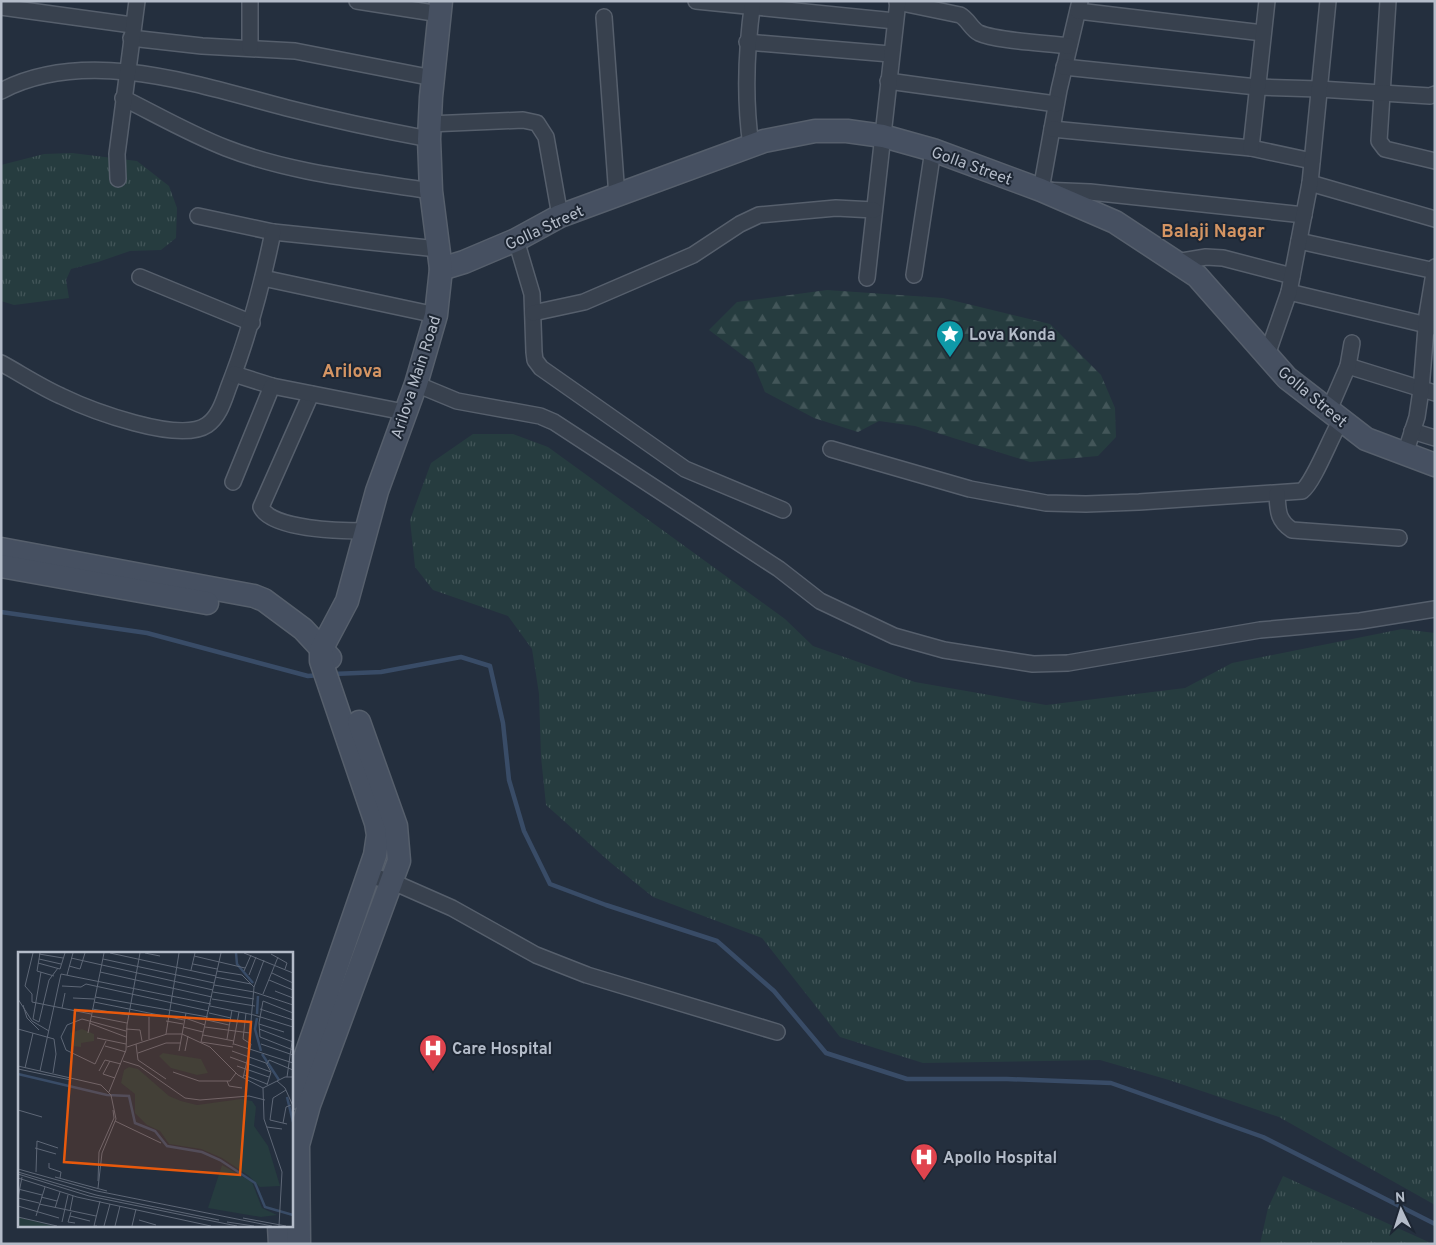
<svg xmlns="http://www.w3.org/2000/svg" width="1436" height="1245" viewBox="0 0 1436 1245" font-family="Overpass,sans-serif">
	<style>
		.grass { fill: url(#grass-tufts) }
		.forest { fill: url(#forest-firs) }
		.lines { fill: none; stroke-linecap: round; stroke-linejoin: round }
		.stream { stroke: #394c67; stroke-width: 4.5 }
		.street-casing { stroke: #565f6c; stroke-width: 18 }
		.secondary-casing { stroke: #565f6c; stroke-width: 25 }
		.street { stroke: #38414e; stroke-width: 15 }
		.secondary { stroke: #465061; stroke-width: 22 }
		.labels { text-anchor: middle; stroke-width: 4; stroke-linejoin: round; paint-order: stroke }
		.street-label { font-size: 16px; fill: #b4bcc9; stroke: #1d2633 }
		.poi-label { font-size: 16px; font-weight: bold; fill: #b4bcc9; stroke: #1d2633; text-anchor: start }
		.neighbourhood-label { font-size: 18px; font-weight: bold; fill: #d59563; stroke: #1d2633 }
		.inset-river { fill: none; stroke: #394c67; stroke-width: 2.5 }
		.inset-road { fill: none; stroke: #5e6776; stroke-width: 1 }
		.view { fill: #e8590c; fill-opacity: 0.15; stroke: #e8590c; stroke-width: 2.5 }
		.inset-edge { fill: none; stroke: #b4bcc9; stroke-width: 2.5 }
	</style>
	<defs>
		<pattern id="grass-tufts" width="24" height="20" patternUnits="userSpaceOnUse" patternTransform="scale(1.25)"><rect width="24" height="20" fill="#263c3f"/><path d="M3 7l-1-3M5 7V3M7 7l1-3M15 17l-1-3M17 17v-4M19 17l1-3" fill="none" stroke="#435659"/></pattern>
		<pattern id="forest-firs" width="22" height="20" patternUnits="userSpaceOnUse" patternTransform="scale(1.25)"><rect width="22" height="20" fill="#263c3f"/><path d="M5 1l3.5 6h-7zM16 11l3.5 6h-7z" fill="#435659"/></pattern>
	</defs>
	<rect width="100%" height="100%" fill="#242f3e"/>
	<g class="grass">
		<path d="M72 153 137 161 169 186 177 208 176 238 161 250 130 251 98 262 71 269 66 280 69 298 14 305 1 301V165L44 154Z"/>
		<path d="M473 434H513L548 447 785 619 813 646 915 682 1046 705 1185 688 1232 663 1402 629 1435 633V1205L1279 1117 1169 1080 1100 1060 923 1063 840 1037 762 938 653 897 611 863 546 805 541 757 539 694 532 649 508 616 433 590 415 567 410 520 431 463Z"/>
		<path d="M1283 1176 1433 1244H1260L1268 1208Z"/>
	</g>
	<path class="forest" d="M827 290 943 298 1050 324 1101 375 1115 408 1116 437 1098 456 1030 462 915 426 879 421 858 432 814 418 765 392 753 363 709 330 737 302Z"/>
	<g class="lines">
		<g class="stream">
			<path d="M1 612 147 633 308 676 320 675"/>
			<path d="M333 674 381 672 461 657 490 666 503 723 509 780 524 831 550 884 606 905 717 941 774 991 826 1053 907 1079H1007L1111 1083 1263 1137 1435 1224"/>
		</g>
		<g class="street-casing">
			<g id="street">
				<path d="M357 1 440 14"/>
				<path d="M696 1 895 21"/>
				<path d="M1080 1 1059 90 1041 190 1090 192 1304 215"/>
				<path d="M1388 1 1379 141 1385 149 1435 161"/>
				<path d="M897 2 960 15C968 19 971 29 979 33 996 41 1048 43 1069 46"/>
				<path d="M1 7 132 25"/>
				<path d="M1078 11 1263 33"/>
				<path d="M604 17 617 197"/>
				<path d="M131 38 202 46 295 51 433 78"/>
				<path d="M747 42 890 54"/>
				<path d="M250 48V1"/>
				<path d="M1064 67 1257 87 1319 89 1430 96 1435 94"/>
				<path d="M888 81 1056 104"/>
				<path d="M1 91C87 46 199 85 287 108 334 120 381 130 429 139"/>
				<path d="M123 98C157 115 190 134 226 148 290 173 363 180 431 191"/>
				<path d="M429 124 523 120 537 123 546 137 560 216"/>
				<path d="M1052 129 1251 148 1312 161"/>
				<path d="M751 146C744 97 746 50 753 1"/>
				<path d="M1251 148 1267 1"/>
				<path d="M118 179 117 154 137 1"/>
				<path d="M1310 183 1435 219"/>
				<path d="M198 216 273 232 438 249"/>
				<path d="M516 240 532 294 534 352 535 360 541 368 685 469 783 510"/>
				<path d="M1299 241 1435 271"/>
				<path d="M1176 262 1206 257 1223 258 1292 276"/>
				<path d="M914 275 933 150"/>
				<path d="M140 277 252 323"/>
				<path d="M263 278 436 315"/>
				<path d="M867 278 898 1"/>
				<path d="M1289 292 1435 327"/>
				<path d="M533 313 584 302 693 255 740 224 759 215 836 208 874 210"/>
				<path d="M1267 355 1289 292 1310 183 1328 1"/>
				<path d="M1 363C21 374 41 387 61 396 90 410 179 444 207 425 220 416 224 399 229 386 249 335 262 285 273 232"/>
				<path d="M1348 366 1435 393"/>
				<path d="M234 374 272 386"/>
				<path d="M416 384 457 401 540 416 554 422 779 569 820 601 894 636 944 650 1033 664 1068 663 1260 630 1360 621 1435 609"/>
				<path d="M311 394 261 507C271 530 343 531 366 531"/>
				<path d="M1329 410 1348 366 1352 343"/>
				<path d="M1412 431 1435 438"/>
				<path d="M831 449 970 489 1046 503 1086 504 1139 502 1302 491C1314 482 1331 436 1341 420"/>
				<path d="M1405 454 1417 417 1421 390 1427 315 1435 267"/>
				<path d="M233 482 272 386 404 412"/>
				<path d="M1277 494C1278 510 1277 520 1292 530L1399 538"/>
				<path d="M368 875 393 882 452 908 536 955 587 975 777 1032"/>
			</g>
		</g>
		<g class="secondary-casing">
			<g id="secondary">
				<path d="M441 269 464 262 516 240 560 216 764 141 815 131H847L883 136 933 150 1041 190 1115 222 1197 276 1287 378 1366 439 1435 465"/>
				<path d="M1 549 254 596 264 600 303 629 330 658"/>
				<path d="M1 566 207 603"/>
				<path d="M291 1098 375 855 378 835 376 823 321 661V650L347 601 377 491 416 384 436 315 441 269 431 191 429 139 431 97 441 1"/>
				<path d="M279 1226 280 1244"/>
				<path d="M299 1244 298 1145 309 1105 399 861 396 826 359 722"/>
			</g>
		</g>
		<use href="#street" class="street"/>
		<use href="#secondary" class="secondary"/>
	</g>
	<defs>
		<g id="sight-pin" transform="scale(1.4375)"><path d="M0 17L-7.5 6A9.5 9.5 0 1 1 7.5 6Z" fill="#0f9aa8" stroke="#1d2633"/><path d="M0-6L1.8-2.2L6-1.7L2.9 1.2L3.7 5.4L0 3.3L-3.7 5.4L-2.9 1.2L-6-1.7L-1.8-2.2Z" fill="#fff"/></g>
		<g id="hospital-pin" transform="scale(1.4375)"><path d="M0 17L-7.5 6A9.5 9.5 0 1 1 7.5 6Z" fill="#e0444e" stroke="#1d2633"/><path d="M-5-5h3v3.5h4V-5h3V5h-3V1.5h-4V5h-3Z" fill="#fff"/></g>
	</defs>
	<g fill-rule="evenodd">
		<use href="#sight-pin" x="950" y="334"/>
		<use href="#hospital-pin" x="433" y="1048"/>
		<use href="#hospital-pin" x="924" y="1157"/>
	</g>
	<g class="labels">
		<g class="street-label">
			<text transform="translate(972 165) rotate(20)" y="6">Golla Street</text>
			<text transform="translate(544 227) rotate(-25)" y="6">Golla Street</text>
			<text transform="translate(415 377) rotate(-72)" y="6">Arilova Main Road</text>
			<text transform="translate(1313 396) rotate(40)" y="6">Golla Street</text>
		</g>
		<g class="poi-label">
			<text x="969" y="340">Lova Konda</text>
			<text x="452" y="1054">Care Hospital</text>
			<text x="943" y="1163">Apollo Hospital</text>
		</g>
		<g class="neighbourhood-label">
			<text x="1213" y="237">Balaji Nagar</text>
			<text x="352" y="377">Arilova</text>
		</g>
	</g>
	<g transform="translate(18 952)">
		<rect width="275" height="275" fill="#242f3e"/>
		<path d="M64 77 76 82V89L63 91V95L53 94 52 81ZM111 115 120 117 151 144 163 149 179 153 223 147 234 149 238 155 236 174 250 194 262 234 242 235 231 224 204 206 183 197 151 192 142 179 129 173 117 161V142L103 131 106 118ZM204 213 234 230 244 256 259 263 243 265 190 256ZM0 265 35 274H0Z" fill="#263c3f"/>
		<path d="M145 101 183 107 190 121 179 123 153 116 141 104Z" fill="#263c3f"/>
		<path class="inset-river" d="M218 1 219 12 235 31M239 62 240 44M239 66 237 77 243 99M244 102 261 128M0 122 89 143 111 144 117 171 137 179 149 194 184 200 202 208 237 231 247 255 275 263M269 145 275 170"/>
		<path class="inset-road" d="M15 1 7 34 14 42V50L73 62M22 1 19 19 36 24M92 1 198 24M127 1 142 4M203 1 183 90 215 95M226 1 275 21M21 2 45 6M253 2 269 11 267 17M176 4 227 16M53 6 195 38M21 7 43 12M85 7 196 31M20 11 42 17 47 1M175 12 199 17M51 14 62 17 67 1M173 18 177 1M226 19 233 3M23 20 15 67 21 70 31 28 40 16M82 20 194 45M254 21 275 31M49 23 55 1M231 23 238 5M197 25 233 32M251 28 275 38M196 33 236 40 275 53M44 34 63 35 68 32 191 59M236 35 246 8M257 39 275 46M195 40 236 47M245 42 260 5M77 45 190 65M55 46 76 47M0 47 14 69 31 79M194 47 237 54M76 50 166 68M5 53 9 66 21 78M192 54 236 63 275 75M44 56 47 41M74 57 111 63M242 57 275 68M191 61 213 66M275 61 245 49 241 71 242 85 275 98M73 64 109 71M167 66 187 73M189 68 211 73M148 69 165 72M71 71 108 85M241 72 266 80M165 75 185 80M187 75 232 81 236 35 224 23 199 19M0 77 36 87 38 102 35 121M108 77 122 78 124 89M241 77 275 90M70 81 86 1M148 82 161 1M185 83 216 89M79 86 108 92M131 87V65M209 87 214 58M88 89 77 112 48 98 43 85 49 73 64 67 108 79M118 92 120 108 148 127M216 92 275 111M243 92 275 103M215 93 221 60M87 94 108 100M109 95 149 82H164L192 95 220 123 245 136 246 167 264 220 261 274M161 99 168 61M167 99 170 84M214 99 248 111 253 120 249 133M120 101 148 91H162M212 105 253 120M92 109 85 122 97 126M105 109 121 114 167 146 182 148 231 144 247 148M249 112 251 108 275 118M0 114 83 133 93 143 98 167 84 201 80 236M219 114 251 125M7 116 15 81M0 117 53 128M22 119 43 22 193 52M81 119 87 108 103 112M155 120 181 129H212L218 121M226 123 249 132M269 125 275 83M225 126 233 92 225 87 228 61M209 129 211 134 224 136M259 129 267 136 275 154M245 136 267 125H275M91 140 108 98 109 73 122 1M0 158 24 165M252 168 255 146 268 138M252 168 269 172M97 169 143 191M265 171 268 155 273 153M249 175 264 177M17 196 38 202M31 211V216L43 220 42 226M0 217 79 239 254 274M0 220 78 243 201 268M18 220 19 189 40 196M0 222 71 244 219 274M37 225 89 239M0 226 59 245 193 274M80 229 81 200 96 166 95 158M0 237 24 243M23 245 39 249M0 246 4 225M0 246 21 251M21 252 78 264M0 254 41 266M37 256 42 240M52 259 55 244M53 260 50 270 57 271M18 264 27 235M52 264 72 269M0 265 39 274M225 266 268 274M121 268 138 273M44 270 50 243M209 270 236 274M79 274H76L82 249M86 274 92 252M97 274 102 254M114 274 118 257"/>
		<path class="view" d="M57 58 233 70 222 223 46 210Z"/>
		<rect width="275" height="275" class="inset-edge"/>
	</g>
	<rect width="1436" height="1245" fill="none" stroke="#b4bcc9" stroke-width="5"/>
	<g transform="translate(1401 1210) rotate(356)" stroke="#1d2633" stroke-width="4" paint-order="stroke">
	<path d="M0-4L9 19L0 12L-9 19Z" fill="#b4bcc9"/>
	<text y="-8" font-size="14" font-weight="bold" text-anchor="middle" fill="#b4bcc9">N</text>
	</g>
</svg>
